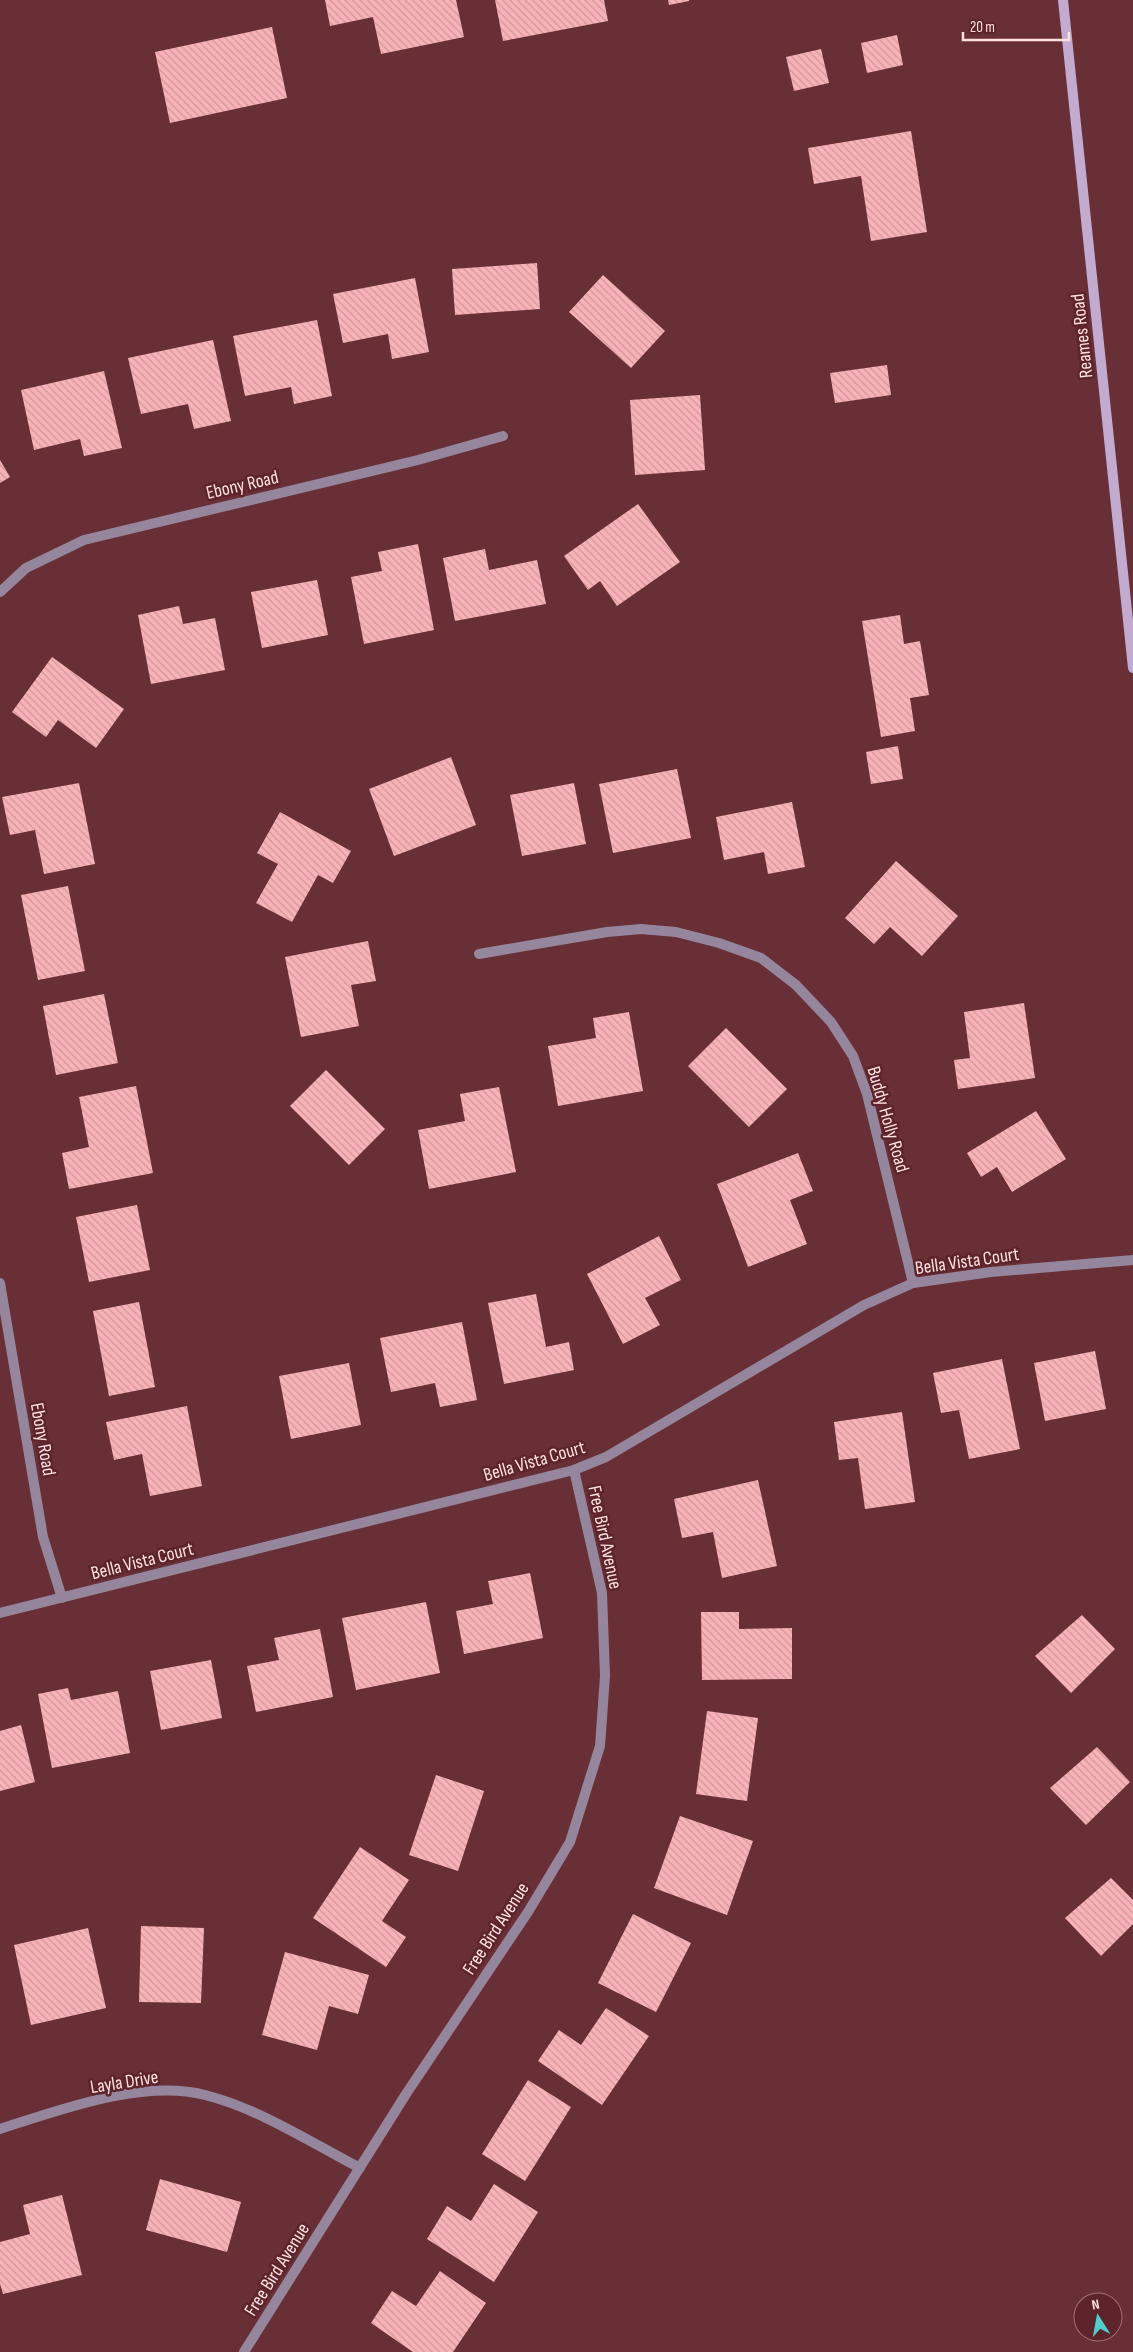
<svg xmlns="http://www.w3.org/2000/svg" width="1133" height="2352" viewBox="0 0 1133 2352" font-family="'Sofia Sans Condensed',sans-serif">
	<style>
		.building { fill: url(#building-back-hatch) }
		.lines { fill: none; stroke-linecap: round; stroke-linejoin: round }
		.street { stroke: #95869d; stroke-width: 10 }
		.secondary { stroke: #c2abce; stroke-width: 10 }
		.labels { text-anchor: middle; stroke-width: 5; stroke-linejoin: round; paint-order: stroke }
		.street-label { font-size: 19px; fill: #ffe1e3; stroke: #5d242c }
	</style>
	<defs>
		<pattern id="building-back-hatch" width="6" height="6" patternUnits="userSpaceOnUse" patternTransform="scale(1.25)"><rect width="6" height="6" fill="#f9b3b8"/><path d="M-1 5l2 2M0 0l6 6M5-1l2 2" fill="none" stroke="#ce979b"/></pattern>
	</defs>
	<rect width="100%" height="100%" fill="#692f36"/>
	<g class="building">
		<path d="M325 0H456L464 37 381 54 373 17 330 26Z"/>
		<path d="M495 0H604L608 21 503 41Z"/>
		<path d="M668 0H689V1L669 5Z"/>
		<path d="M272 27 287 98 170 123 155 52Z"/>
		<path d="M897 35 903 65 867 73 861 43Z"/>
		<path d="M821 49 829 83 794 91 786 57Z"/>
		<path d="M911 131 927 232 871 241 861 176 814 184 808 148Z"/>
		<path d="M537 263 540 309 455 315 452 269Z"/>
		<path d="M603 275 665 331 631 368 569 312Z"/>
		<path d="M415 278 429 352 392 359 388 334 343 343 333 294Z"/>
		<path d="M317 320 332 396 294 404 291 387 245 396 233 336Z"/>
		<path d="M213 340 231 421 194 429 188 404 141 414 128 358Z"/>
		<path d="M887 365 891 395 835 403 830 373Z"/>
		<path d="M104 371 122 448 84 456 80 439 34 450 21 390Z"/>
		<path d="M700 395 705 470 635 475 630 400Z"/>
		<path d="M0 460 10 477 0 483Z"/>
		<path d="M638 504 680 562 617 606 600 581 588 590 564 556Z"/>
		<path d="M418 544 434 630 364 644 351 577 382 571 378 552Z"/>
		<path d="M485 549 489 570 537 560 546 604 455 621 443 558Z"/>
		<path d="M317 580 328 635 262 648 251 592Z"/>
		<path d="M179 606 183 624 215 618 225 670 151 684 138 615Z"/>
		<path d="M900 615 904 644 920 641 929 695 910 698 915 731 881 737 862 621Z"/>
		<path d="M52 657 124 709 96 748 58 720 46 737 12 712Z"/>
		<path d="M898 746 903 779 871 784 866 752Z"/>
		<path d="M451 757 476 825 394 856 369 789Z"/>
		<path d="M677 769 691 838 613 853 599 784Z"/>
		<path d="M79 783 95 864 44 874 35 830 10 835 2 797Z"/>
		<path d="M574 783 586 844 522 856 510 795Z"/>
		<path d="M792 802 805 867 768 874 764 852 724 860 716 817Z"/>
		<path d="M280 812 351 851 333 883 318 875 292 922 256 903 278 864 257 853Z"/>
		<path d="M896 861 958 916 922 956 890 927 874 944 845 918Z"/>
		<path d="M68 886 85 971 38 980 21 895Z"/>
		<path d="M368 941 376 981 351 985 359 1026 301 1037 285 957Z"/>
		<path d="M104 994 118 1063 56 1075 43 1006Z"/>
		<path d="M1024 1003 1035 1078 958 1089 954 1060 970 1058 964 1012Z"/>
		<path d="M629 1012 643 1091 558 1106 548 1046 596 1038 593 1018Z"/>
		<path d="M726 1028 787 1089 749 1127 688 1066Z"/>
		<path d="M326 1070 385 1129 349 1165 290 1106Z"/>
		<path d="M136 1086 153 1173 69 1189 62 1153 89 1147 79 1097Z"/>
		<path d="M499 1087 516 1172 429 1189 418 1130 465 1121 460 1094Z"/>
		<path d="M1036 1111 1066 1159 1012 1192 997 1167 981 1177 967 1153Z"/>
		<path d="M798 1153 813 1191 790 1200 807 1244 748 1267 717 1184Z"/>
		<path d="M137 1205 150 1270 89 1282 76 1217Z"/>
		<path d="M659 1236 681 1280 645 1298 660 1325 623 1344 587 1274Z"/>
		<path d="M536 1294 546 1347 569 1342 574 1370 504 1384 488 1303Z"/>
		<path d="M139 1302 155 1387 109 1396 93 1311Z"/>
		<path d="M462 1322 477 1400 440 1407 435 1383 391 1392 380 1338Z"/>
		<path d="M1095 1351 1106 1409 1045 1421 1034 1363Z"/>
		<path d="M1002 1359 1020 1449 969 1459 959 1410 941 1413 933 1373Z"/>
		<path d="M349 1363 361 1425 291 1439 279 1376Z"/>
		<path d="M187 1406 202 1486 150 1496 142 1454 114 1460 106 1422Z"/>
		<path d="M902 1412 915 1502 865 1509 858 1458 839 1460 834 1422Z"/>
		<path d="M758 1480 777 1566 722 1578 713 1532 682 1538 674 1499Z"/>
		<path d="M530 1573 543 1638 464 1654 456 1611 493 1604 488 1581Z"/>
		<path d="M426 1602 440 1673 356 1690 342 1618Z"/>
		<path d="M701 1612H739V1629L792 1628V1679L702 1680Z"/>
		<path d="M1082 1615 1115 1649 1071 1693 1035 1656Z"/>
		<path d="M320 1629 333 1697 256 1712 247 1666 279 1660 274 1638Z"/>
		<path d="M211 1660 222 1718 161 1730 150 1671Z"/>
		<path d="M68 1688 71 1700 118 1691 130 1753 52 1768 38 1694Z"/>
		<path d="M707 1711 758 1718 747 1801 696 1794Z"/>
		<path d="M21 1725 35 1782 0 1791V1731Z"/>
		<path d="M1097 1747 1130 1782 1086 1825 1050 1788Z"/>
		<path d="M436 1775 484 1791 458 1871 409 1855Z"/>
		<path d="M680 1816 753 1841 727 1915 654 1888Z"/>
		<path d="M360 1847 409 1880 382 1921 406 1937 386 1967 313 1918Z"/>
		<path d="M1111 1878 1133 1900V1924L1101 1956 1065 1918Z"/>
		<path d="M633 1914 691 1943 656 2012 598 1983Z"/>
		<path d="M141 1926 204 1928 201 2003 139 2002Z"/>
		<path d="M88 1928 106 2008 31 2025 14 1945Z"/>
		<path d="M285 1952 369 1975 358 2014 329 2006 317 2050 262 2035Z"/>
		<path d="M606 2008 649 2036 602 2105 538 2061 559 2030 581 2045Z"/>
		<path d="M528 2080 571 2107 525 2181 482 2154Z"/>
		<path d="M160 2179 241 2202 227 2252 146 2230Z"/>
		<path d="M494 2184 538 2212 494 2282 427 2239 447 2206 471 2221Z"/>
		<path d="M62 2195 82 2275 3 2294 0 2284V2242L30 2234 23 2205Z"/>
		<path d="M440 2271 486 2303 453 2352H413L371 2323 392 2291 416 2306Z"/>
	</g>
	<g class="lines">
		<g class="street">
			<path d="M0 592 26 568 84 540 418 460 503 436"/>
			<path d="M479 954 607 932 641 929 676 932 719 943 761 958 796 985 831 1022 853 1056 867 1094 913 1283"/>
			<path d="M0 1283 43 1537 62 1598"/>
			<path d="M0 1613 574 1470 606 1457 864 1305 913 1283 991 1272 1133 1260"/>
			<path d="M0 2129C60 2110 142 2079 205 2095 260 2109 310 2142 360 2168"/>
			<path d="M244 2352 406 2094 528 1912 570 1842 600 1746 605 1676 602 1593 574 1470"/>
		</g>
		<path class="secondary" d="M1063 0 1133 668"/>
	</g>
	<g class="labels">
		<g class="street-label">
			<text transform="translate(1081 336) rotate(-96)" y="7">Reames Road</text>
			<text transform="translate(242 484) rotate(-13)" y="7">Ebony Road</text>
			<text transform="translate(889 1119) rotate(74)" y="7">Buddy Holly Road</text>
			<text transform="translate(967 1260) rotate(-8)" y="7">Bella Vista Court</text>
			<text transform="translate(44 1439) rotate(80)" y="7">Ebony Road</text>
			<text transform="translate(534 1460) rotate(-16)" y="7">Bella Vista Court</text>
			<text transform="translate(606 1537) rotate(78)" y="7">Free Bird Avenue</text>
			<text transform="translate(142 1560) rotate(-14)" y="7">Bella Vista Court</text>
			<text transform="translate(495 1928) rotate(-57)" y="7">Free Bird Avenue</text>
			<text transform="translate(124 2081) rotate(-9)" y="7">Layla Drive</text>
			<text transform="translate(276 2269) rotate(-58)" y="7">Free Bird Avenue</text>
		</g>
	</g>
	<g transform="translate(1098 2317) rotate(349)"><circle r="24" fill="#5d242c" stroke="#9e7075"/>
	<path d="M0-4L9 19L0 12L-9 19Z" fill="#53cdcb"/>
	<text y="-8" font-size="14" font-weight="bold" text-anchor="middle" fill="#ffe1e3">N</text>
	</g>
	<path d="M963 32v8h106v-8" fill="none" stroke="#ffe1e3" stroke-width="2.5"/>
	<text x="970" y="32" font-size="15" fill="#ffe1e3" stroke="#5d242c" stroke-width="4" paint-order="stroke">20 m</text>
</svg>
